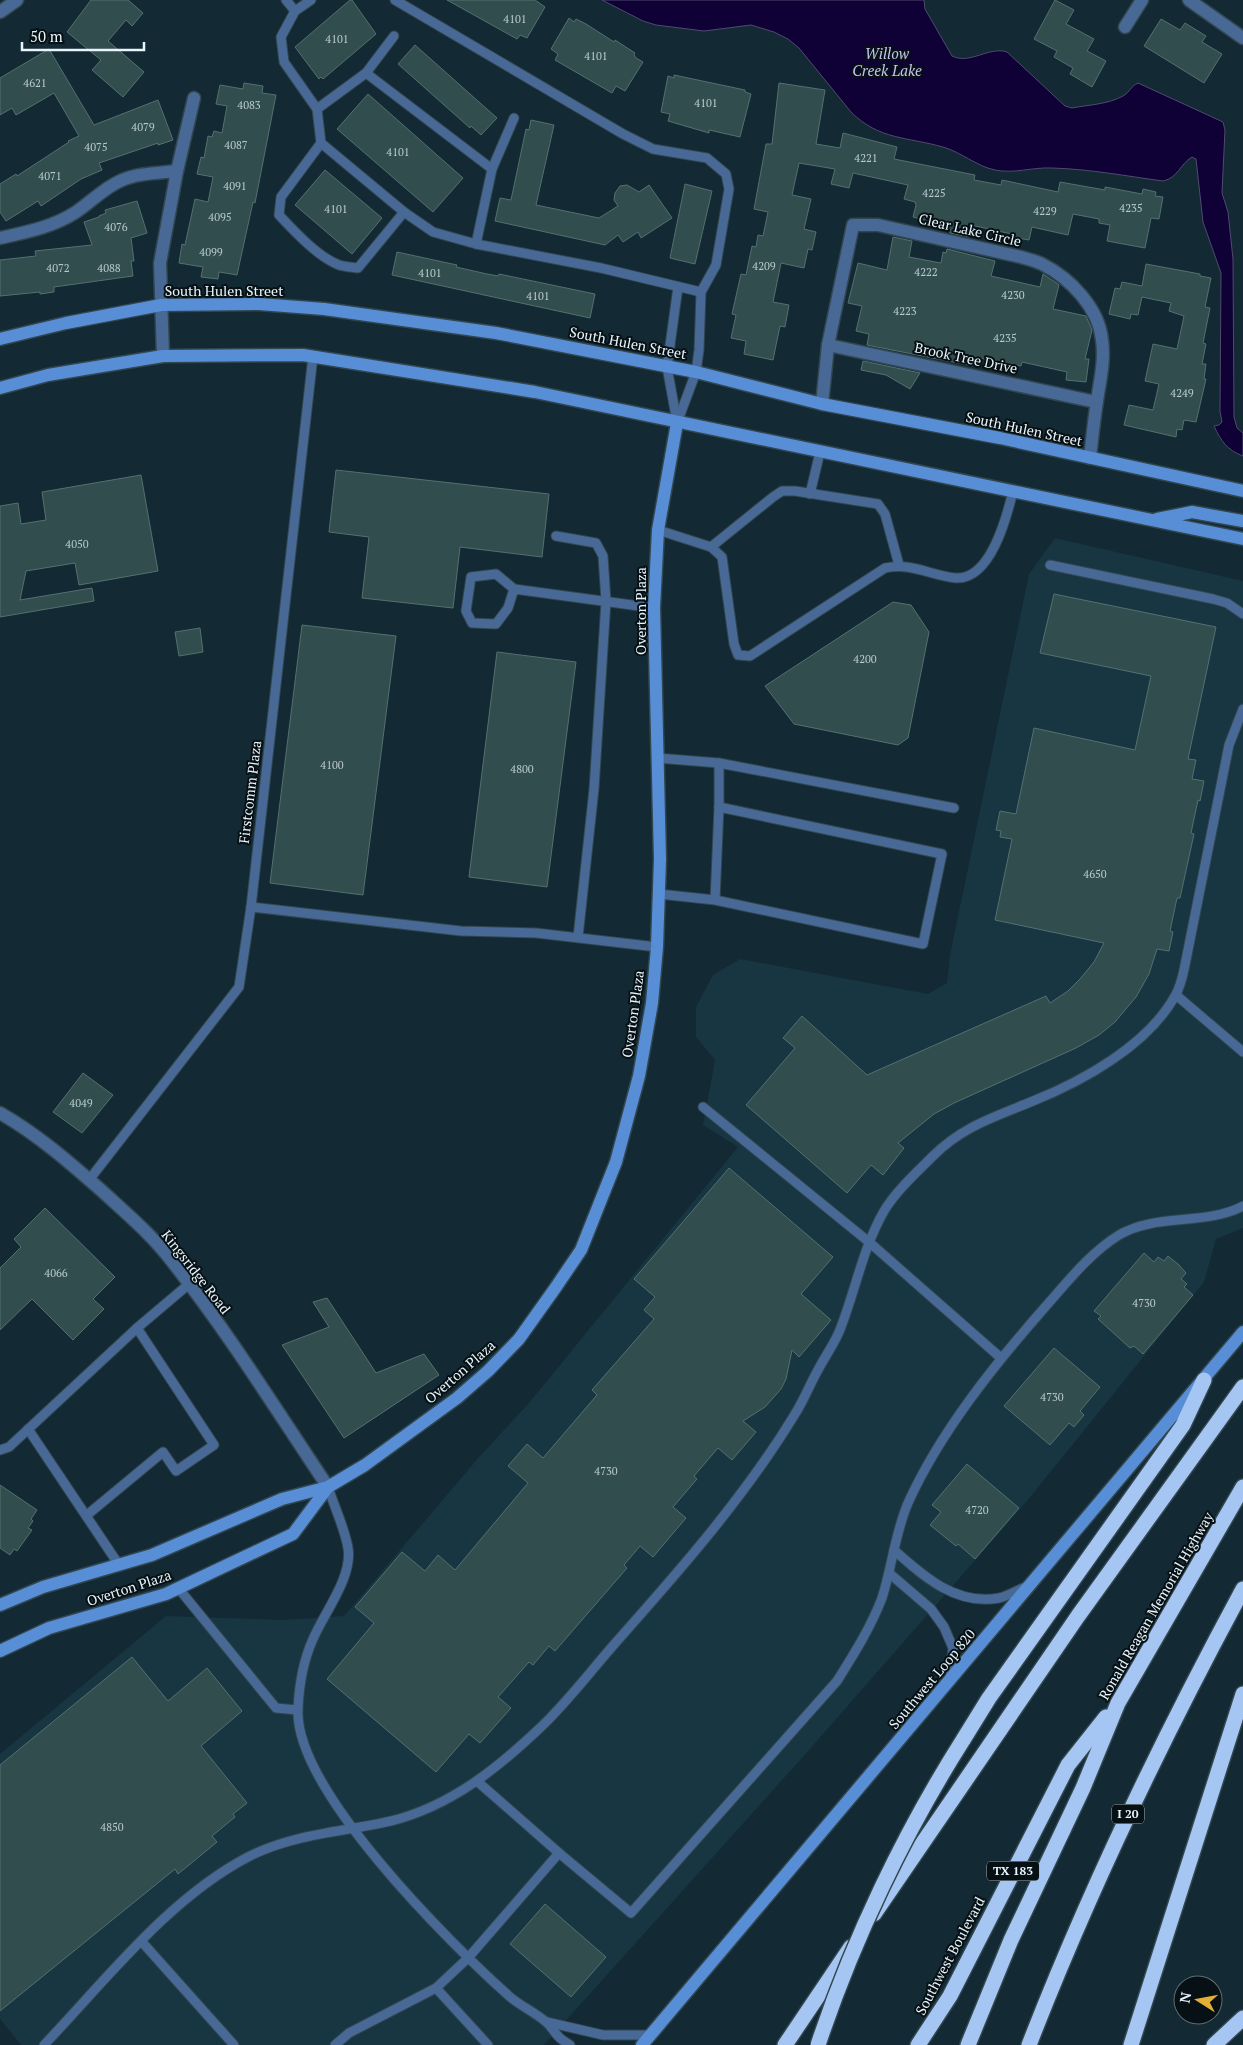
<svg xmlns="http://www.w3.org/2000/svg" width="1243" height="2045" viewBox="0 0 1243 2045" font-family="'PT Serif',serif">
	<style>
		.built { fill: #173642 }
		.water { fill: #0f0136; stroke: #504a71 }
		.building { fill: #314d4d; stroke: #547071 }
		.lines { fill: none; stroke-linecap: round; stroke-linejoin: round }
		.lane-casing { stroke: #31464f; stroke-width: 11 }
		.street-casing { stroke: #31464f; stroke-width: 15 }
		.secondary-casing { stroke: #31464f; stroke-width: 15 }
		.highway-casing { stroke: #31464f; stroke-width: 18 }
		.lane { stroke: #486996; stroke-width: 9 }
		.street { stroke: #486996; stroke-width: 12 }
		.secondary { stroke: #588ed6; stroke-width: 12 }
		.highway { stroke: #a5c6f2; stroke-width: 15 }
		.highway-bridge-casing { stroke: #31464f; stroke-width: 18; stroke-linecap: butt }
		.highway-bridge { stroke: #a5c6f2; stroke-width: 15 }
		.labels { text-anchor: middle; stroke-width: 4; stroke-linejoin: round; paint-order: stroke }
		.number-label { font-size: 11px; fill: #bacbd0 }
		.shield { fill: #071115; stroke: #a4b1b6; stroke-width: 1 }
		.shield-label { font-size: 12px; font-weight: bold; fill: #e8f5fb }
		.street-label { font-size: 14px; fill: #e8f5fb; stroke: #071115 }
		.water-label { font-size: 15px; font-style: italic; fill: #c3c3ee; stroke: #071115 }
	</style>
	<rect width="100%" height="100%" fill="#132933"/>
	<path class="built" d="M1055 538 1243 581V1228L1216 1239 1204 1282 1027 1501 810 1749 544 2045H21L0 2019V1754L166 1616 283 1620 344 1616 480 1456 528 1404 738 1147 703 1125 715 1060 696 1037V1007L713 975 740 959 928 994 947 983 950 955 1029 574Z"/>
	<path class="water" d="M602 0H924L925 9 952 56C970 65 989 46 1007 52L1065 106 1072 108C1088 105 1109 104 1123 96 1130 92 1131 86 1138 83L1223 122 1225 130 1222 193 1228 212 1233 259 1234 417 1237 428 1243 433V456C1227 450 1221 441 1214 426L1219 425 1222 422 1220 411 1221 273 1203 222 1196 159 1192 157C1180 164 1178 178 1163 181 1126 176 1089 169 1052 168 1033 167 1014 174 995 170 976 166 961 152 943 147 908 137 879 140 851 112L799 48 788 39 774 32 751 25 704 31 656 25 643 21Z"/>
	<g class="building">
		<path d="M91 0H128L143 13 132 26 126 20 108 41 144 72 123 97 92 70 101 60 67 32Z"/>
		<path d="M350 0H352L376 34 323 79 321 77 319 79 295 47Z"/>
		<path d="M447 0H535L545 7 527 38 520 35 517 39Z"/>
		<path d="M1055 0 1074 10 1066 24 1094 39 1087 51 1106 61 1092 87 1070 74 1073 68 1054 57 1057 51 1034 39Z"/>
		<path d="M569 18 574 22 576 19 586 24 614 42 615 40 635 53 634 55 636 58 643 62 625 91 616 86 612 93 555 60 558 54 551 49Z"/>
		<path d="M1161 19 1180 30 1185 23 1206 36 1202 42 1222 54 1204 83 1144 46Z"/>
		<path d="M415 45 497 118 481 135 471 126 470 128 398 64Z"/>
		<path d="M49 49 94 125 158 100 173 140 158 145V143L99 163 102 170 81 179 41 206 38 201 6 221 0 212V184L16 174 17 176 69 142 68 141 79 136 54 93 16 115 12 108 0 115V78Z"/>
		<path d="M674 75 745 90V92L751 94 740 137 709 130V133L668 121 670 114 661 112 668 76 674 78Z"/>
		<path d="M244 83 263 86 262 93 276 95 255 203 253 202 237 275 219 272 218 279 201 277 203 267 179 263 182 244 185 245 195 199 208 202 213 177 197 174 201 157 204 158 208 136 212 137 214 131 222 133 227 106 216 104 220 85 243 89Z"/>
		<path d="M779 83 825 90 816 144 840 148 843 133 897 147 894 159 975 175 974 180 1001 185 1002 180 1058 192 1060 182 1105 190V187L1142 194 1143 189 1156 192 1155 196 1163 197 1159 219 1151 218 1145 248 1107 241 1110 225 1099 223V219L1073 214 1068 235 1032 227 1029 240 1012 237V234L971 225 969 237 950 233V229L948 228V226L913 217 916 205 915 202 904 199 908 185 853 173 849 188 831 184 835 169 799 163 792 195 811 199 804 229 816 232 812 250 808 249 804 268 781 263 773 302 789 305 785 327 780 326 773 360 744 354 746 341 731 338 736 315 732 314 741 274 746 275 752 246 756 247 758 235 763 236 768 212 754 209 766 144H772Z"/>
		<path d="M368 94 463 178 433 212 337 129Z"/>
		<path d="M531 120 554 125 536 205 599 218 618 206 614 200 615 193 620 186 627 185 639 192 649 185 672 218 641 238 638 232 623 242 618 235 605 245 495 221 500 198 511 200 526 129 529 130Z"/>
		<path d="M325 170 382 218 352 254 295 205Z"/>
		<path d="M685 184 712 191 695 264 670 258Z"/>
		<path d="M137 201 147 233 131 238 134 261H131L133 276 54 287V292L40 294V292L0 296V260L36 256 35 251 92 245 84 222 99 217V216L106 213 105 210Z"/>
		<path d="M893 237 912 241 909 257 941 263 943 252 946 253 947 249 995 261 991 276 1040 287 1043 274 1058 284 1059 285 1053 309 1086 316 1092 330 1085 359H1089L1086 382 1066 380 1067 372 1022 362 1021 366 975 357 973 366 867 345 869 334 856 331 862 306 848 303 858 263 887 270Z"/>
		<path d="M397 252 457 265 456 267 487 274 498 276 499 274 595 294 590 318 392 275Z"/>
		<path d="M1146 264 1200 274V276L1211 278 1205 307 1210 308 1203 343 1206 344 1202 364H1206L1204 379H1206L1196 422 1184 420 1182 430 1177 429 1176 437 1124 425 1129 405 1153 410 1159 384 1145 381 1153 344 1177 349 1184 316 1169 311 1171 303 1142 297 1138 315 1131 314 1130 319 1109 314 1115 288 1120 289 1122 282 1142 286Z"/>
		<path d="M863 361 920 373 910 389 886 375 861 370Z"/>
		<path d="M336 470 549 494 542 557 460 547 453 608 362 598 369 537 329 532Z"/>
		<path d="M141 475 158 571 79 585 75 563 26 571 20 600 92 588 94 601 0 617V506L18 503 21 524 46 520 42 492Z"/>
		<path d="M1054 594 1216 627 1188 759 1196 760 1192 779 1204 781 1200 801 1198 800 1191 833 1194 834 1180 898H1177L1170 931 1173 932 1169 951 1157 949 1149 974 1136 997 1115 1022 1099 1035 1076 1048 954 1103 934 1114 898 1143 904 1148 883 1175 871 1165 847 1193 746 1105 795 1048 783 1038 802 1016 867 1075 1046 996 1050 1003 1068 991 1080 979 1094 962 1104 943 995 920 1012 839 1000 837 1001 831 996 830 1000 811 1016 814 1034 728 1135 750 1151 676 1040 653Z"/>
		<path d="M893 602 911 605 929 632 908 738 898 745 794 724 765 686Z"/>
		<path d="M302 625 396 636 363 895 270 883Z"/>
		<path d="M200 628 203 652 179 656 175 632Z"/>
		<path d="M497 652 576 662 547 887 469 877Z"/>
		<path d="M83 1073 113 1095 82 1133 53 1112Z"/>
		<path d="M729 1168 833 1257 801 1294 831 1320 799 1357 792 1350 786 1379 781 1389 765 1407 743 1421 756 1432 732 1460 718 1448 694 1476 697 1479 673 1507 686 1518 653 1557 640 1546 624 1565 627 1568 555 1651 549 1646 533 1665 529 1662 498 1697 511 1708 480 1743 469 1734 436 1772 327 1679 374 1623 355 1607 402 1552 425 1571 438 1555 455 1570 528 1483 508 1466 527 1444 543 1458 597 1395 592 1390 654 1319 644 1310 655 1297 634 1279Z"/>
		<path d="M45 1208 115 1277 93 1299 104 1309 73 1340 32 1299 0 1330V1268L21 1247 14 1239Z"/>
		<path d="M1144 1253 1154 1262 1158 1257 1164 1261 1168 1256 1179 1265 1186 1273 1181 1279 1187 1284 1184 1287 1193 1295 1143 1354 1134 1346 1130 1348 1098 1319 1101 1316 1094 1311Z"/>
		<path d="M327 1298 376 1373 424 1354 439 1375 344 1438 282 1345 329 1327 313 1302Z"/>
		<path d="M1054 1348 1100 1387 1080 1411 1084 1415 1074 1427 1069 1423 1050 1445 1004 1406Z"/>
		<path d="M967 1464 1019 1508 975 1559 958 1544 956 1546 930 1525 941 1512 932 1505Z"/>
		<path d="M0 1485 37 1510 31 1519 33 1521 28 1528 32 1530 17 1551 14 1549 10 1555 0 1548Z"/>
		<path d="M132 1657 168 1701 207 1668 242 1711 201 1746 247 1803 233 1814 235 1817 212 1836 217 1842 178 1874 175 1869 0 2011V1765Z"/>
		<path d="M545 1904 606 1957 571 1997 510 1944Z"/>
	</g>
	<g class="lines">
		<g class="lane-casing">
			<g id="lane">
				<path d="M286 0 295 11"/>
				<path d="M311 0 295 11 281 37 284 62 317 109 321 143 281 197 279 215C294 231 318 257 339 265 345 267 352 267 358 268L404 212"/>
				<path d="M395 0 623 134 653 149 707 158 726 174 729 189 716 265 701 292 699 350 696 372 677 423"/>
				<path d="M366 73 394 36"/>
				<path d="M317 109 366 73 492 169"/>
				<path d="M321 143 404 212 433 232 476 244 601 268 701 292"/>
				<path d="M476 244 492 169 514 118"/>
				<path d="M677 422 667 367 678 287"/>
				<path d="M810 494 820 452"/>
				<path d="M658 530 711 547 722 557 734 644 738 655 750 656 885 568C912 562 931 576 956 578 991 580 1007 516 1013 491"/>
				<path d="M556 536 596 543 603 556 606 601 594 789 578 937"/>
				<path d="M711 547 773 497 782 491H795L878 504 885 514 899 565"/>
				<path d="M1050 565 1213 599 1227 603 1243 614"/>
				<path d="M514 589 508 608 496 624 472 623 466 611 471 577 496 574 514 589 654 608"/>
				<path d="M657 758 719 763"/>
				<path d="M719 807V763L954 808"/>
				<path d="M659 894 715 900 923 944 942 854 719 807 715 900"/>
				<path d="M251 907 461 931 536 933 657 947"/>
				<path d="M1176 995 1243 1052"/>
				<path d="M703 1107 869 1242 1001 1358"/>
				<path d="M89 1180 239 987 251 907 313 356"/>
				<path d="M28 1429 119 1565"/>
				<path d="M0 1450 9 1447 137 1328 189 1284"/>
				<path d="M328 1487C334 1506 345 1529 348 1548 353 1577 324 1613 313 1639 304 1659 299 1686 298 1709 294 1789 450 1943 509 1996 520 2006 535 2012 546 2022 551 2026 554 2032 558 2036 561 2040 566 2042 570 2045"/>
				<path d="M87 1515 163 1452 176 1471 214 1445 137 1328"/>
				<path d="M894 1550C923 1576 956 1606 999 1598 1008 1596 1018 1590 1027 1586"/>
				<path d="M889 1573 931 1609 944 1627 953 1648 950 1679"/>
				<path d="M179 1589 276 1708 298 1710"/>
				<path d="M478 1782 559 1853 631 1913 837 1681C854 1654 871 1627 882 1598 892 1567 895 1533 908 1503 940 1432 995 1364 1046 1306 1069 1280 1090 1253 1119 1235 1156 1213 1205 1226 1243 1206"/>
				<path d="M142 1942 234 2045"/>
				<path d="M436 1988 488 2045"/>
				<path d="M547 2022 603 2035H650"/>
				<path d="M44 2045C105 1981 169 1898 248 1857 292 1834 343 1832 391 1821 451 1806 498 1768 542 1726 570 1699 593 1668 618 1640 681 1569 746 1495 795 1414 804 1400 810 1384 818 1370 825 1356 836 1342 841 1327 856 1288 863 1248 884 1211 896 1191 916 1173 933 1156 963 1126 995 1117 1033 1101 1083 1081 1148 1045 1175 996 1181 986 1183 975 1185 965L1229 745 1243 709"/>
				<path d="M335 2045 349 2033 436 1988 468 1958 559 1853"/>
			</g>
		</g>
		<g class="street-casing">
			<g id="street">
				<path d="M1189 0 1243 38"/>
				<path d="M0 12 17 0"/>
				<path d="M1125 27 1142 0"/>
				<path d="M0 238C27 232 53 227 76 212 91 202 104 188 120 181 137 173 159 173 177 171"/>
				<path d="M828 345 1096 402"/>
				<path d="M163 356 160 263 177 171 194 98"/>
				<path d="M822 404 828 345 853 225H878L1021 257C1028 259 1036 261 1042 264 1070 278 1099 308 1102 340 1105 361 1100 380 1097 401 1094 420 1092 439 1090 458"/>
				<path d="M0 1113C37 1134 69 1162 102 1191 126 1213 151 1234 171 1260 228 1332 277 1411 328 1487"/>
			</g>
		</g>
		<g class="secondary-casing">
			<g id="secondary">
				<path d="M0 339 66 323 161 305 259 304 324 309 496 333 696 372 822 404 1000 438 1243 491"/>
				<path d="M0 388 48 375 163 356 303 355 535 392 1243 539"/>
				<path d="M1157 519 1192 512 1243 521"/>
				<path d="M0 1605 43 1587 152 1555 282 1499 328 1487 365 1465 457 1398 488 1371 519 1339 556 1287 581 1250 616 1162 639 1076 652 1003 657 947 660 859 654 608 658 530 677 423"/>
				<path d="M0 1651 49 1628 166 1594 293 1534 328 1487"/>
				<path d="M642 2045 1243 1332"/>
			</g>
		</g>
		<g class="highway-casing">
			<g id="highway">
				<path d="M963 1740 989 1698 1183 1425 1204 1380"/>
				<path d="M874 1914 1078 1616 1243 1387"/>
				<path d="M785 2045 851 1947"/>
				<path d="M918 2045 950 1996 1068 1765 1106 1717"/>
				<path d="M968 2045 1011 1940 1083 1788 1118 1703 1243 1487"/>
				<path d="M1029 2045C1090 1888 1163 1737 1243 1589"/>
				<path d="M1131 2045 1243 1694"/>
				<path d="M1214 2045 1243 2018"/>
			</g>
		</g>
		<use href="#lane" class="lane"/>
		<use href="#street" class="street"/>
		<use href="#secondary" class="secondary"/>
		<use href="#highway" class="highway"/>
		<g class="highway-bridge-casing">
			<path id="highway-bridge" d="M818 2045C853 1940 904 1833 963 1740"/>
		</g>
		<use href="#highway-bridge" class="highway-bridge"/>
	</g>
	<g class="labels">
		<g class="number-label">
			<text x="515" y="23">4101</text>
			<text x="337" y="43">4101</text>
			<text x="596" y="60">4101</text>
			<text x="35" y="87">4621</text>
			<text x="706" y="107">4101</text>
			<text x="249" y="109">4083</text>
			<text x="143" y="131">4079</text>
			<text x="236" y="149">4087</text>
			<text x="96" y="151">4075</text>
			<text x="398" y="156">4101</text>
			<text x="866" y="162">4221</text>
			<text x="50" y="180">4071</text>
			<text x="235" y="190">4091</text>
			<text x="934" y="197">4225</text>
			<text x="1131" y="212">4235</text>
			<text x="336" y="213">4101</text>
			<text x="1045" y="215">4229</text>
			<text x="220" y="221">4095</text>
			<text x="116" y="231">4076</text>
			<text x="211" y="256">4099</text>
			<text x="764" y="270">4209</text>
			<text x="58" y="272">4072</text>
			<text x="109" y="272">4088</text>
			<text x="926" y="276">4222</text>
			<text x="430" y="277">4101</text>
			<text x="1013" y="299">4230</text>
			<text x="538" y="300">4101</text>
			<text x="905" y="315">4223</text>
			<text x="1005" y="342">4235</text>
			<text x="1182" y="397">4249</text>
			<text x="77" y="548">4050</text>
			<text x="865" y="663">4200</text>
			<text x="332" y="769">4100</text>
			<text x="522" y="773">4800</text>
			<text x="1095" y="878">4650</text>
			<text x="81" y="1107">4049</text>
			<text x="56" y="1277">4066</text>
			<text x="1144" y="1307">4730</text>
			<text x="1052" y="1401">4730</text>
			<text x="606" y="1475">4730</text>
			<text x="977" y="1514">4720</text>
			<text x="112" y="1831">4850</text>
		</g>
		<g class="shield">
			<rect x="1112" y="1804.5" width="32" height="19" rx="4"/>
			<rect x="987" y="1861.5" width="52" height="19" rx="4"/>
		</g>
		<g class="shield-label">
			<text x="1128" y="1818">I 20</text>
			<text x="1013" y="1875">TX 183</text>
		</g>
		<g class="street-label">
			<text transform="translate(970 230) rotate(13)" y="5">Clear Lake Circle</text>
			<text x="224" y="296">South Hulen Street</text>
			<text transform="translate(628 343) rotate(11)" y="5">South Hulen Street</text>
			<text transform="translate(966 358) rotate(12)" y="5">Brook Tree Drive</text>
			<text transform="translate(1024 429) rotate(12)" y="5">South Hulen Street</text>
			<text transform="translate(641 611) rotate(-90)" y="5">Overton Plaza</text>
			<text transform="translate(250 792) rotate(-83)" y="5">Firstcomm Plaza</text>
			<text transform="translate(633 1014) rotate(-82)" y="5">Overton Plaza</text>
			<text transform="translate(196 1272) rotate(52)" y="5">Kingsridge Road</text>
			<text transform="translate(460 1372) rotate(-41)" y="5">Overton Plaza</text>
			<text transform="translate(129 1588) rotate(-18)" y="5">Overton Plaza</text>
			<text transform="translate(1156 1606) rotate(-60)" y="5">Ronald Reagan Memorial Highway</text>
			<text transform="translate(932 1679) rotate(-50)" y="5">Southwest Loop 820</text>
			<text transform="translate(950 1956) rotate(-62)" y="5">Southwest Boulevard</text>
		</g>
		<g class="water-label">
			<text x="887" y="59">Willow<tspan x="887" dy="17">Creek Lake</tspan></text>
		</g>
	</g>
	<g transform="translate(1198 2000) rotate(281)"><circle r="24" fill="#071115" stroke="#616c71"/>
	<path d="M0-4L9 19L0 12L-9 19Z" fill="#e3ae35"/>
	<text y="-8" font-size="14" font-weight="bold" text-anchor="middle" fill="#e8f5fb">N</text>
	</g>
	<path d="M22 42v8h122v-8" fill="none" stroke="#e8f5fb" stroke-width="2.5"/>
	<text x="30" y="42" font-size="15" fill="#e8f5fb" stroke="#071115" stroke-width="4" paint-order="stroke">50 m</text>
</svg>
